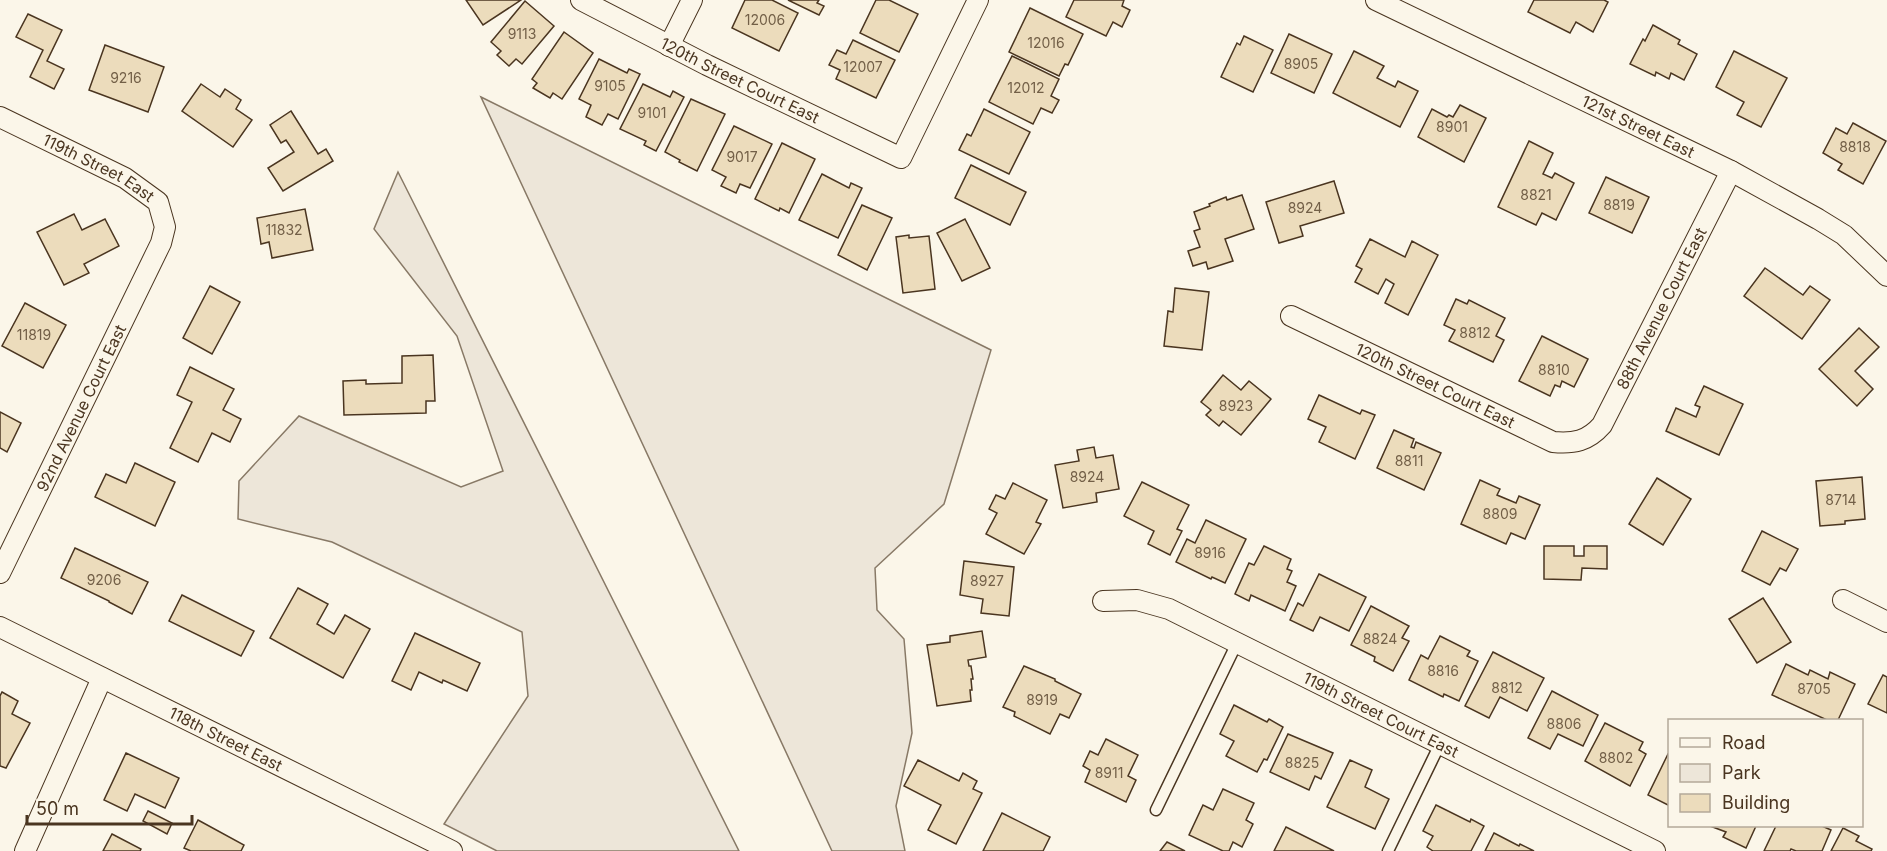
<svg xmlns="http://www.w3.org/2000/svg" width="1887" height="851" viewBox="0 0 1887 851" font-family="Inter,sans-serif">
	<style>
		.green { fill: #ede6d9; stroke: #887966; stroke-width: 1.5 }
		.building { fill: #ecdcbc; stroke: #4a3520; stroke-width: 1.5 }
		.lines { fill: none; stroke-linecap: round; stroke-linejoin: round }
		.lane-casing { stroke: #4a3520; stroke-width: 13 }
		.street-casing { stroke: #4a3520; stroke-width: 22 }
		.lane { stroke: #fbf6e9; stroke-width: 10 }
		.street { stroke: #fbf6e9; stroke-width: 20 }
		.labels { text-anchor: middle; stroke-width: 4.5; stroke-linejoin: round; paint-order: stroke }
		.number-label { font-size: 14px; fill: #725f47 }
		.street-label { font-size: 16px; fill: #4a3520; stroke: #fbf6e9 }
	</style>
	<rect width="100%" height="100%" fill="#fbf6e9"/>
	<g class="green">
		<path d="M481 97 991 350 944 504 875 568 877 610 904 639 912 733 896 806 905 851H832Z"/>
		<path d="M398 172 739 851H497L444 824 528 696 522 632 332 542 238 519 239 481 299 416 461 487 503 471 457 336 374 229Z"/>
	</g>
	<g class="building">
		<path d="M466 0H521L483 25Z"/>
		<path d="M745 0H772L798 13 779 51 732 28Z"/>
		<path d="M788 0H819L817 3 824 6 819 15Z"/>
		<path d="M876 0H889L918 14 899 52 860 33Z"/>
		<path d="M1074 0H1124L1122 6 1130 10 1122 27 1113 22 1106 36 1066 17Z"/>
		<path d="M1534 0H1604L1608 2 1593 32 1576 22 1570 33 1528 12Z"/>
		<path d="M525 1 554 26 522 64 516 59 509 66 497 55 501 51 491 42Z"/>
		<path d="M1030 8 1083 34 1068 65 1065 64 1059 76 1009 52Z"/>
		<path d="M28 14 62 30 47 61 64 69 54 89 30 77 43 50 16 37Z"/>
		<path d="M1653 25 1680 40 1678 44 1697 54 1684 80 1671 73 1669 79 1656 72 1655 76 1630 64 1643 39 1645 41Z"/>
		<path d="M564 32 593 53 562 99 553 93 550 98 533 88 537 83 532 79Z"/>
		<path d="M1289 34 1332 54 1314 93 1271 73Z"/>
		<path d="M1244 36 1273 50 1253 92 1221 77 1237 43 1240 45Z"/>
		<path d="M853 40 895 60 876 98 836 79 840 70 829 65 837 50 846 54Z"/>
		<path d="M105 45 164 67 148 112 89 90Z"/>
		<path d="M1354 51 1384 66 1377 78 1395 87 1398 81 1418 91 1400 127 1333 93Z"/>
		<path d="M1734 51 1787 78 1761 127 1737 115 1744 102 1716 87Z"/>
		<path d="M1012 56 1059 79 1051 96 1059 100 1052 113 1041 108 1033 124 989 102Z"/>
		<path d="M599 59 627 73 629 69 640 74 618 119 608 114 602 125 586 117 591 105 579 99Z"/>
		<path d="M201 84 220 97 225 89 241 100 236 109 252 120 233 147 182 111Z"/>
		<path d="M643 84 670 97 673 91 684 97 656 151 644 145 646 141 620 129Z"/>
		<path d="M691 99 725 114 697 171 679 162 680 160 665 152Z"/>
		<path d="M1460 105 1486 118 1464 162 1418 137 1432 109 1447 117 1449 115 1453 117Z"/>
		<path d="M984 109 1030 132 1009 174 959 150 967 134 971 136Z"/>
		<path d="M291 111 318 154 326 149 333 161 283 191 268 168 294 152 286 140 281 143 270 125Z"/>
		<path d="M1853 123 1886 141 1863 184 1838 170 1842 164 1823 153 1836 128 1847 134Z"/>
		<path d="M734 126 772 144 750 188 740 184 736 193 721 186 726 177 712 170Z"/>
		<path d="M1529 141 1553 153 1543 174 1552 178 1555 173 1574 183 1556 220 1542 213 1536 225 1498 207Z"/>
		<path d="M782 143 815 159 789 213 780 208 779 211 755 199Z"/>
		<path d="M971 165 1026 192 1010 225 955 198Z"/>
		<path d="M822 174 849 188 851 183 862 188 838 238 799 220Z"/>
		<path d="M1606 177 1649 197 1632 233 1589 213Z"/>
		<path d="M1334 181 1344 213 1300 226 1303 236 1279 243 1266 202Z"/>
		<path d="M1242 195 1254 229 1225 239 1233 261 1208 269 1206 262 1193 266 1188 251 1200 247 1194 231 1200 229 1194 212 1210 206 1209 204 1226 197 1227 200Z"/>
		<path d="M862 205 892 218 867 270 838 255Z"/>
		<path d="M305 209 313 250 272 258 269 242 261 244 257 218Z"/>
		<path d="M74 214 82 230 105 219 119 246 84 264 89 273 64 285 37 232Z"/>
		<path d="M965 219 990 268 962 281 937 233Z"/>
		<path d="M909 235V238L929 236 935 289 903 293 896 237Z"/>
		<path d="M1370 239 1405 257 1412 241 1438 255 1408 315 1385 303 1394 284 1386 279 1378 294 1355 282 1362 269 1356 266Z"/>
		<path d="M1765 268 1803 295 1810 286 1830 300 1802 339 1744 296Z"/>
		<path d="M210 286 240 302 212 354 183 338Z"/>
		<path d="M1175 288 1209 292 1202 350 1164 346 1168 311 1173 312Z"/>
		<path d="M1456 299 1467 304 1469 300 1505 318 1496 336 1504 340 1493 362 1449 341 1455 330 1444 325Z"/>
		<path d="M25 303 66 325 43 368 2 346Z"/>
		<path d="M1859 328 1879 347 1855 371 1873 389 1857 406 1819 369Z"/>
		<path d="M1542 336 1588 359 1574 387 1562 381 1560 387 1555 385 1550 396 1519 381Z"/>
		<path d="M433 355 435 401H426V413L344 415 343 381 366 380V384L402 383V356Z"/>
		<path d="M190 367 234 389 223 410 241 419 230 442 212 433 198 462 170 448 192 402 177 395Z"/>
		<path d="M1223 375 1241 390 1249 381 1271 399 1241 435 1223 421 1219 426 1206 415 1211 410 1201 402Z"/>
		<path d="M1704 386 1743 404 1719 455 1666 431 1676 408 1696 417 1700 407 1695 405Z"/>
		<path d="M1319 395 1360 414 1362 410 1375 415 1355 459 1319 442 1326 427 1308 419Z"/>
		<path d="M0 412 21 423 7 452 0 448Z"/>
		<path d="M1394 430 1414 439 1411 447 1414 448 1416 442 1441 453 1424 490 1377 468Z"/>
		<path d="M1094 447 1096 458 1113 455 1119 489 1096 493 1097 502 1063 508 1055 465 1079 461 1077 450Z"/>
		<path d="M135 463 175 482 155 526 95 497 106 474 126 483Z"/>
		<path d="M1862 477 1865 519 1845 521V524L1820 526 1816 481Z"/>
		<path d="M1657 478 1691 499 1663 545 1629 524Z"/>
		<path d="M1480 480 1500 489 1497 495 1516 503 1519 496 1540 505 1525 539 1511 533 1506 544 1461 524Z"/>
		<path d="M1142 482 1189 505 1177 529 1182 531 1170 555 1148 544 1154 531 1124 516Z"/>
		<path d="M1013 483 1047 500 1036 522 1041 524 1024 554 986 534 997 513 989 509 996 495 1005 499Z"/>
		<path d="M1206 520 1246 539 1225 583 1212 577 1211 579 1176 562 1187 539 1195 543Z"/>
		<path d="M1762 531 1798 549 1786 571 1780 568 1770 585 1742 571Z"/>
		<path d="M1264 546 1291 559 1287 569 1292 571 1287 582 1296 586 1285 611 1251 595 1249 601 1235 594 1249 563 1254 565Z"/>
		<path d="M1544 546H1574V556H1584V546H1607V569L1582 568 1581 580 1544 579Z"/>
		<path d="M75 548 148 582 132 614 109 602V601L61 578Z"/>
		<path d="M964 561 1014 567 1009 616 981 613 983 599 960 595Z"/>
		<path d="M1319 574 1366 597 1349 631 1320 617 1313 631 1290 620 1298 603 1303 606Z"/>
		<path d="M298 588 328 604 317 624 334 634 345 615 370 629 343 678 270 638Z"/>
		<path d="M182 595 254 631 241 656 169 621Z"/>
		<path d="M1763 598 1791 642 1757 663 1729 619Z"/>
		<path d="M1371 606 1409 626 1402 638 1409 641 1393 671 1374 661 1375 657 1351 645Z"/>
		<path d="M982 631 986 657 968 660 969 666H971L973 679H971L972 690H970L971 701 937 706 927 645 950 642V636Z"/>
		<path d="M415 633 480 663 467 691 443 680 442 683 419 672 411 690 392 681Z"/>
		<path d="M1440 636 1470 651 1467 656 1478 661 1459 701 1444 694 1443 697 1409 680 1421 655 1428 659Z"/>
		<path d="M1493 652 1544 678 1527 711 1500 697 1489 718 1465 706Z"/>
		<path d="M1786 664 1808 675 1810 670 1828 679 1830 672 1855 684 1838 720H1827L1772 695Z"/>
		<path d="M1024 666 1055 679V681L1081 694 1069 718 1060 714 1050 734 1014 716 1015 712 1003 707Z"/>
		<path d="M1883 675 1887 677V713L1868 704Z"/>
		<path d="M1552 691 1598 715 1583 746 1558 734 1550 749 1528 738Z"/>
		<path d="M2 692 18 701 12 714 30 723 6 768 0 766V696Z"/>
		<path d="M1234 705 1267 722 1269 719 1283 727 1267 760 1264 759 1257 772 1226 756 1234 741 1220 734Z"/>
		<path d="M1605 723 1643 742 1639 750 1646 754 1630 786 1585 761Z"/>
		<path d="M1288 734 1333 753 1321 779 1315 776 1309 790 1270 772Z"/>
		<path d="M1106 739 1138 755 1128 776 1136 780 1126 802 1085 782 1090 770 1083 766 1090 751 1098 755Z"/>
		<path d="M126 753 179 778 165 808 135 794 127 811 104 800Z"/>
		<path d="M1668 754 1670 755V806L1648 795Z"/>
		<path d="M918 760 959 781 963 773 977 781 973 789 982 793 956 844 928 830 941 805 904 786Z"/>
		<path d="M1350 760 1372 770 1365 787 1389 799 1375 829 1327 807Z"/>
		<path d="M1223 789 1254 803 1246 820 1253 824 1242 847 1233 842 1229 851H1223L1189 835 1203 805 1213 810Z"/>
		<path d="M1436 805 1470 822 1471 819 1484 826 1471 851H1433L1427 847 1433 836 1423 831Z"/>
		<path d="M148 811 172 823 167 834 143 821Z"/>
		<path d="M1002 813 1050 837 1043 851H983Z"/>
		<path d="M198 820 244 845 241 851H191L184 848Z"/>
		<path d="M1710 826H1756L1746 848 1723 837 1726 832Z"/>
		<path d="M1776 826H1822L1831 830 1822 851H1796L1791 849 1790 851H1764Z"/>
		<path d="M1286 827 1334 851H1274Z"/>
		<path d="M1843 828 1859 836 1856 841 1872 849 1871 851H1831Z"/>
		<path d="M1494 833 1519 846 1520 844 1534 851H1485Z"/>
		<path d="M112 834 141 849 140 851H103Z"/>
		<path d="M1167 842 1185 851H1160Z"/>
	</g>
	<g class="lines">
		<g class="lane-casing">
			<g id="lane">
				<path d="M1156 810 1237 643"/>
				<path d="M1388 851 1440 744"/>
			</g>
		</g>
		<g class="street-casing">
			<g id="street">
				<path id="s1" d="M581 0 707 65 901 158 978 0"/>
				<path id="s2" d="M1376 0 1731 171 1818 219 1844 235 1887 276"/>
				<path d="M669 46 692 0"/>
				<path id="s3" d="M0 117 125 178 158 202 165 227 161 243 0 573"/>
				<path id="s4" d="M1291 316 1553 442C1574 444 1588 441 1602 425L1731 171"/>
				<path d="M1843 600 1887 622"/>
				<path id="s5" d="M1103 601 1137 600 1169 609 1655 851"/>
				<path id="s6" d="M0 627 452 851"/>
				<path d="M25 851 102 678"/>
			</g>
		</g>
		<use href="#lane" class="lane"/>
		<use href="#street" class="street"/>
	</g>
	<g class="labels">
		<g class="number-label">
			<text x="765" y="25">12006</text>
			<text x="522" y="39">9113</text>
			<text x="1046" y="48">12016</text>
			<text x="1301" y="69">8905</text>
			<text x="863" y="72">12007</text>
			<text x="126" y="83">9216</text>
			<text x="610" y="91">9105</text>
			<text x="1026" y="93">12012</text>
			<text x="652" y="118">9101</text>
			<text x="1452" y="132">8901</text>
			<text x="1855" y="152">8818</text>
			<text x="742" y="162">9017</text>
			<text x="1536" y="200">8821</text>
			<text x="1619" y="210">8819</text>
			<text x="1305" y="213">8924</text>
			<text x="284" y="235">11832</text>
			<text x="1475" y="338">8812</text>
			<text x="34" y="340">11819</text>
			<text x="1554" y="375">8810</text>
			<text x="1236" y="411">8923</text>
			<text x="1409" y="466">8811</text>
			<text x="1087" y="482">8924</text>
			<text x="1841" y="505">8714</text>
			<text x="1500" y="519">8809</text>
			<text x="1210" y="558">8916</text>
			<text x="104" y="585">9206</text>
			<text x="987" y="586">8927</text>
			<text x="1380" y="644">8824</text>
			<text x="1443" y="676">8816</text>
			<text x="1507" y="693">8812</text>
			<text x="1814" y="694">8705</text>
			<text x="1042" y="705">8919</text>
			<text x="1564" y="729">8806</text>
			<text x="1616" y="763">8802</text>
			<text x="1302" y="768">8825</text>
			<text x="1109" y="778">8911</text>
		</g>
		<g class="street-label">
			<text dy="6" stroke="none"><textPath href="#s1" startOffset="178">120th Street Court East</textPath></text>
			<text dy="6" stroke="none"><textPath href="#s2" startOffset="291">121st Street East</textPath></text>
			<text dy="6" stroke="none"><textPath href="#s3" startOffset="111">119th Street East</textPath></text>
			<text dy="6" stroke="none"><textPath href="#s4" startOffset="476">88th Avenue Court East</textPath></text>
			<text dy="6" stroke="none"><textPath href="#s4" startOffset="160">120th Street Court East</textPath></text>
			<text transform="translate(81 408) rotate(-64)" y="6">92nd Avenue Court East</text>
			<text dy="6" stroke="none"><textPath href="#s5" startOffset="304">119th Street Court East</textPath></text>
			<text dy="6" stroke="none"><textPath href="#s6" startOffset="252">118th Street East</textPath></text>
		</g>
	</g>
	<rect x="1668" y="719" width="195" height="108" fill="#fbf6e9" stroke="#b4a999" stroke-width="1.5"/>
	<rect x="1680" y="738" width="30" height="9" fill="#fbf6e9" stroke="#b4a999" stroke-width="1.5"/>
	<text x="1722" y="749" font-size="18" fill="#4a3520">Road</text>
	<rect x="1680" y="764" width="30" height="18" fill="#ede6d9" stroke="#b4a999" stroke-width="1.5"/>
	<text x="1722" y="779" font-size="18" fill="#4a3520">Park</text>
	<rect x="1680" y="794" width="30" height="18" fill="#ecdcbc" stroke="#b4a999" stroke-width="1.5"/>
	<text x="1722" y="809" font-size="18" fill="#4a3520">Building</text>
	<path d="M27 815v9h165v-9" fill="none" stroke="#4a3520" stroke-width="3"/>
	<text x="36" y="815" font-size="18" fill="#4a3520" stroke="#fbf6e9" stroke-width="4.5" paint-order="stroke">50 m</text>
</svg>
